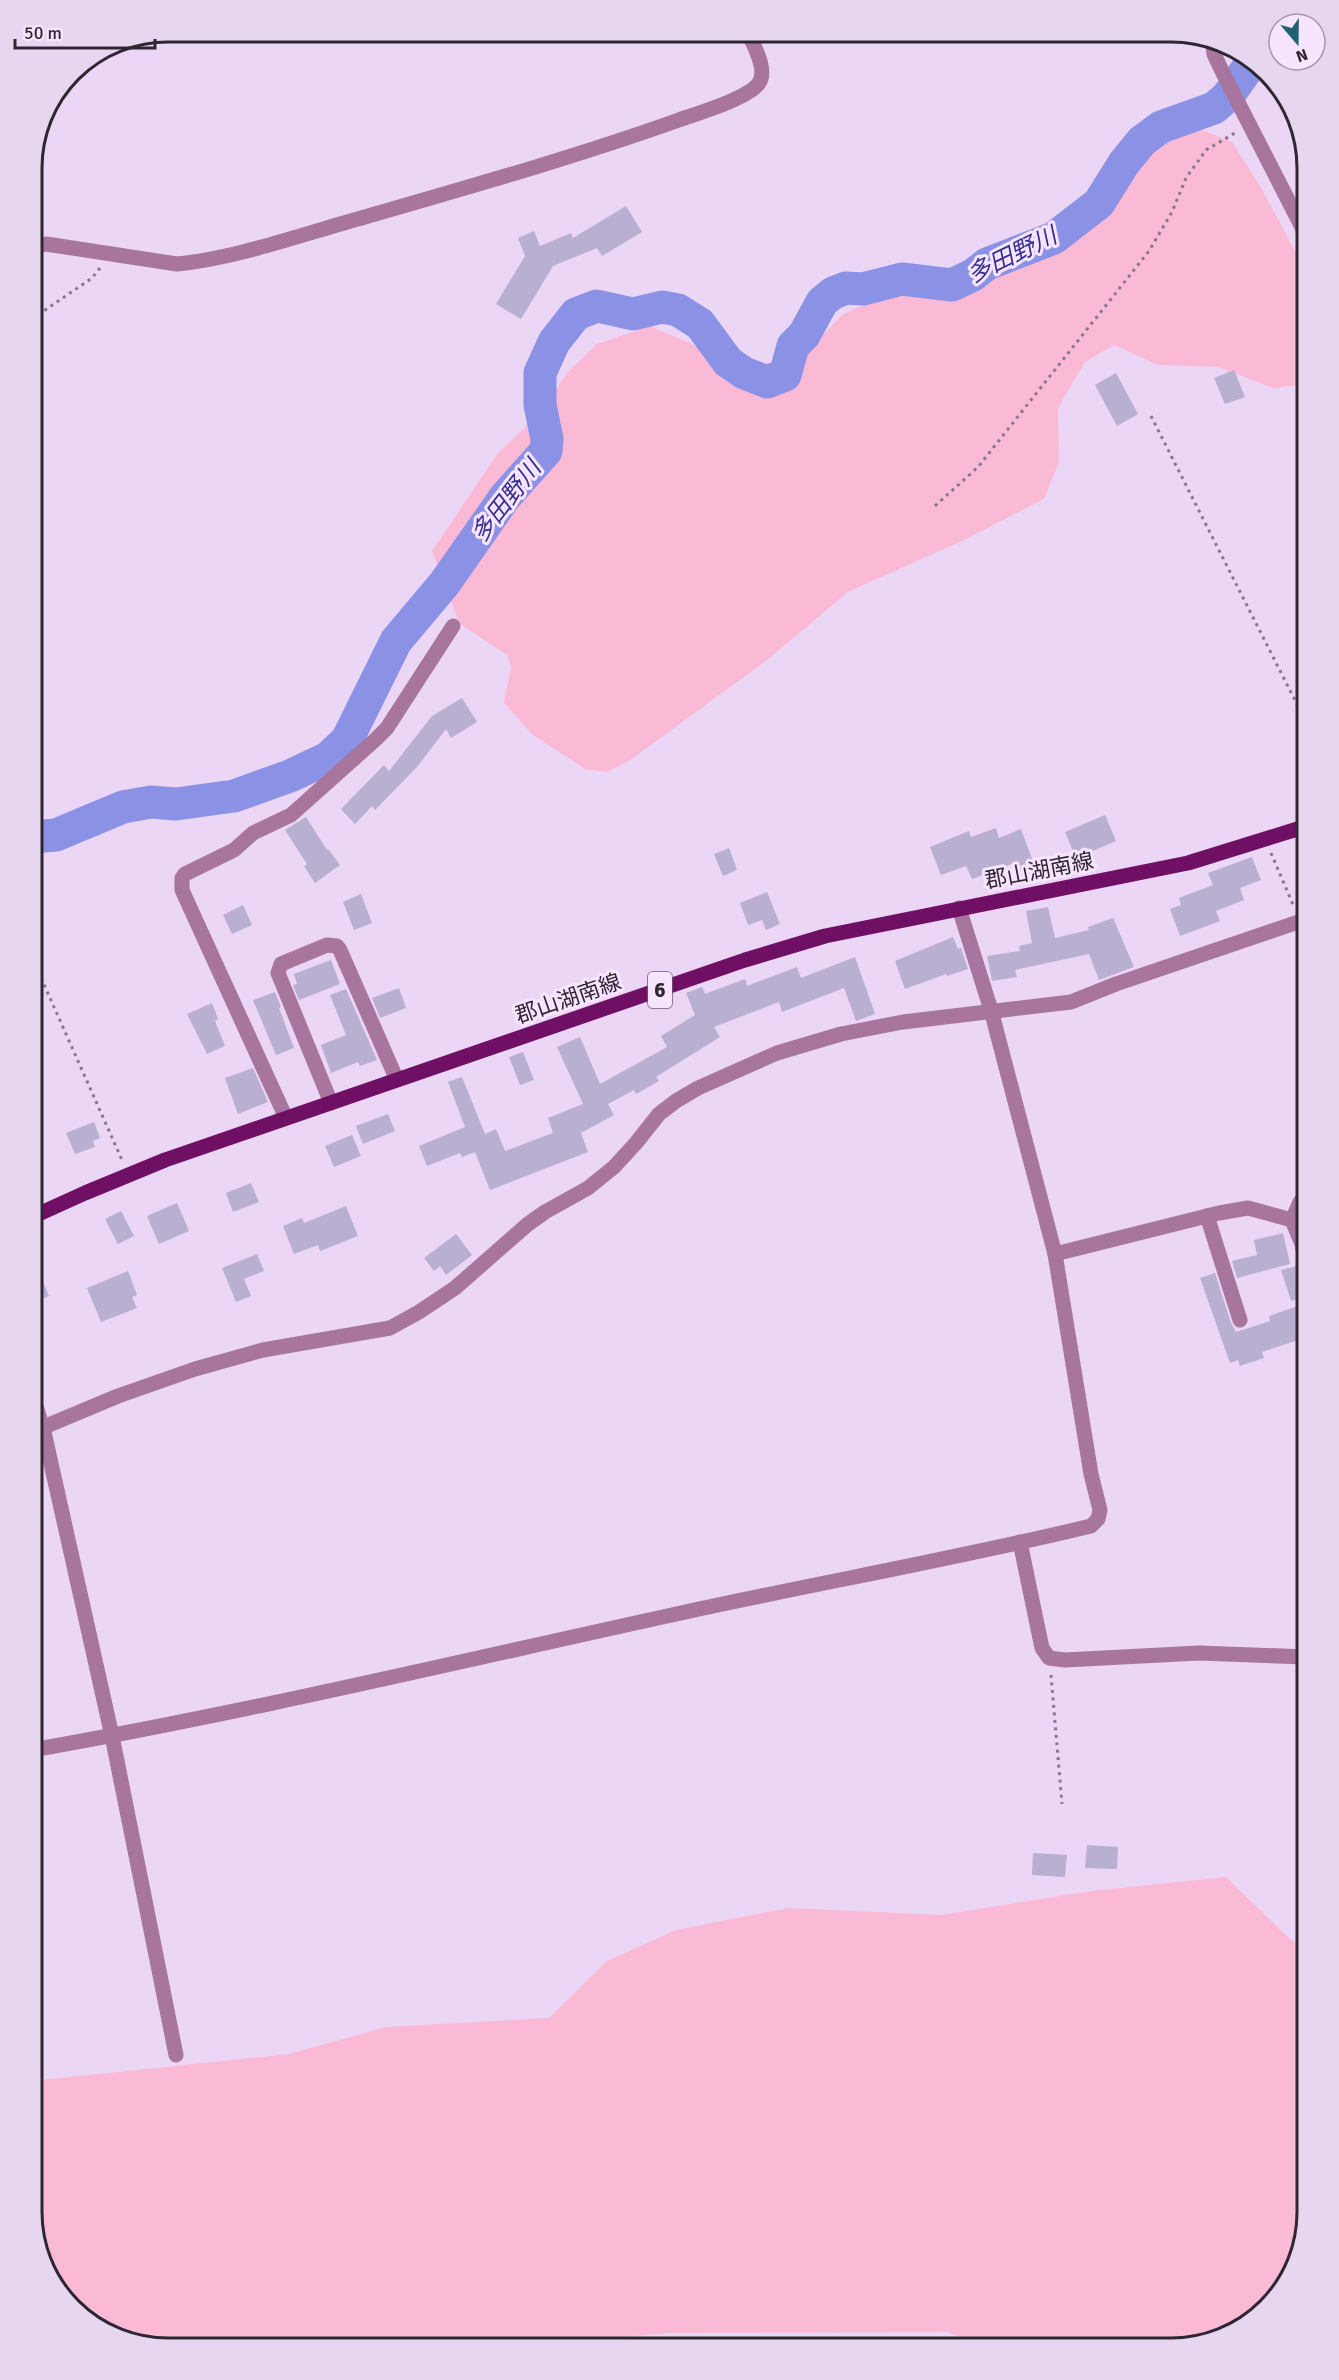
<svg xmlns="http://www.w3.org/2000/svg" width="1339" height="2380" viewBox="0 0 1339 2380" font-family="Signika,'Noto Sans JP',sans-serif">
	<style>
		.green { fill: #fabad5 }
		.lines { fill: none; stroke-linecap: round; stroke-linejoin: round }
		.river { stroke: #8b92e6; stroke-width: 33 }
		.building { fill: #b8afd1 }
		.path { stroke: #86778c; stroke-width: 3; stroke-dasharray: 3 4.5; stroke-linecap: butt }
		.minor { stroke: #a7759d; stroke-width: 15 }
		.major { stroke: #6f1064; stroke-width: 15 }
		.labels { text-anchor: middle; stroke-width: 6; stroke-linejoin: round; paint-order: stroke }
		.shield { fill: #f7e5ff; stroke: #6a5f70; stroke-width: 1.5 }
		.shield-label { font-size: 21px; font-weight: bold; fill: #2e2632 }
		.street-label { font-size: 22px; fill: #2e2632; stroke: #f7e5ff }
		.water-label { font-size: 24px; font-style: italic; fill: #352f8f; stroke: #f7e5ff }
		.rim { fill: none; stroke: #2e2632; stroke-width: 3 }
	</style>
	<rect width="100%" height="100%" fill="#ecd6f6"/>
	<g class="green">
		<path d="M1190 125 1232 142 1262 189 1307 274V384L1273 388 1218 367 1158 365 1114 345 1085 362 1058 408 1059 462 1044 499 964 540 848 592 767 660 629 761 607 772 585 769 533 735 504 703 511 667 507 655 459 623 432 551 498 453 540 413 567 373 597 344 650 326 690 343 736 368 801 358 842 315 878 298 917 295 1026 264 1158 146Z"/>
		<path d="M1226 1877 1291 1940 1307 1947V2213L1285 2288 1231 2335 1171 2348H991L947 2332 670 2333 497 2348H159L92 2326 45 2272 32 2212V2081L289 2054 386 2027 549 2018 607 1961 676 1930 788 1908 941 1915 1091 1891Z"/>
	</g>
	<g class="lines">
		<path class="river" d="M32 837 56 835 123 807 151 802 176 804 234 796 290 776 328 758 347 740 396 641 444 584 505 497 546 451 547 439 540 405V373L554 342 576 314 597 306 633 314 662 307 678 310 700 324 728 362 744 373 767 382 785 375 793 346 804 335 822 302 833 293 846 288 863 289 902 279 952 285 973 275 987 264 1054 238 1099 203 1124 163 1142 141 1161 127 1214 108 1227 97 1253 61"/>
	</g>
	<g class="building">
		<path d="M626 206 642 232 602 256 597 248 553 266 521 319 496 304 525 256 518 238 534 231 540 246 571 233 573 238Z"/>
		<path d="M1234 370 1245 397 1225 404 1214 378Z"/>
		<path d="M1116 373 1138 414 1117 426 1095 385Z"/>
		<path d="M462 698 477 722 451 738 446 729 417 767 375 810 372 806 355 824 341 809 384 765 389 771 432 716Z"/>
		<path d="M1105 815 1116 841 1076 858 1065 832Z"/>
		<path d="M306 817 327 850 328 849 340 865 315 883 304 866 307 864 285 830Z"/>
		<path d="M996 828 999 838 1021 829 1037 872 1020 878 1014 863 972 879 966 866 941 875 930 847 969 831 971 837Z"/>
		<path d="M729 848 737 870 723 876 714 854Z"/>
		<path d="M1252 857 1261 880 1240 888 1244 900 1216 911 1220 921 1180 936 1170 909 1181 905 1179 898 1213 885 1208 873Z"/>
		<path d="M767 892 780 924 766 930 762 920 748 925 740 903Z"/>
		<path d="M361 894 372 923 354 930 343 902Z"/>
		<path d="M243 905 252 925 232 934 223 915Z"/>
		<path d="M1048 907 1055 938 1089 930 1088 927 1113 918 1134 967 1099 980 1089 954 1015 970 1017 977 992 981 987 956 1020 951 1019 946 1032 943 1026 911Z"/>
		<path d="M953 937 958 949 961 948 968 969 947 976 946 974 905 989 895 961Z"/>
		<path d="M855 957 875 1014 856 1021 844 988 782 1012 779 1002 714 1027 720 1037 656 1077 659 1081 636 1094 634 1090 608 1104 614 1115 581 1133 588 1152 490 1190 475 1152 462 1157 460 1153 427 1166 419 1146 465 1127 448 1082 462 1077 485 1134 496 1129 505 1151 553 1133 548 1118 583 1104 557 1047 580 1037 600 1084 667 1047 661 1036 695 1015 686 993 702 987 705 994 745 979 747 986 797 967 801 978Z"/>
		<path d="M331 960 340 984 299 1000 293 985 297 984 294 974Z"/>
		<path d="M399 988 406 1008 380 1018 372 998Z"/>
		<path d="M346 989 377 1060 360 1066 358 1062 331 1073 321 1045 346 1035 330 995Z"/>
		<path d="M275 992 281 1007 279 1008 294 1048 276 1055 253 1000Z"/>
		<path d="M212 1003 218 1019 215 1021 225 1046 207 1054 187 1014Z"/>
		<path d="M523 1052 534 1080 520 1085 509 1057Z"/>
		<path d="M253 1068 268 1102 238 1114 225 1078Z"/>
		<path d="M388 1114 395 1131 363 1144 356 1126Z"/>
		<path d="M94 1122 100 1138 93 1141 95 1147 75 1154 66 1133Z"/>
		<path d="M352 1135 361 1156 334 1167 325 1146Z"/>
		<path d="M251 1183 259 1202 233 1212 226 1193Z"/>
		<path d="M177 1203 189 1231 159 1244 147 1216Z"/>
		<path d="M346 1206 358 1236 320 1251 318 1245 294 1254 283 1226 302 1218 304 1223Z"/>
		<path d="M121 1211 134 1236 118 1244 105 1219Z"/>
		<path d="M1283 1233 1290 1264 1237 1278 1232 1261 1257 1255 1254 1240Z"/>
		<path d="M456 1234 472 1255 446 1275 440 1266 434 1271 424 1258Z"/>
		<path d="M257 1254 264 1271 244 1279 251 1296 236 1302 222 1268Z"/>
		<path d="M32 1256 49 1296 32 1303Z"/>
		<path d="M1296 1266 1299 1276 1304 1279 1307 1296 1291 1301 1281 1270Z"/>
		<path d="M128 1271 137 1295 132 1297 137 1308 101 1322 87 1288Z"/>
		<path d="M1215 1273 1231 1323 1236 1332 1270 1321 1269 1316 1303 1304 1307 1318V1337L1262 1352 1264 1358 1240 1366 1238 1360 1230 1363 1200 1278Z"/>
		<path d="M1087 1845 1118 1847 1117 1869 1085 1868Z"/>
		<path d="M1033 1853 1067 1855 1065 1877 1032 1875Z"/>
	</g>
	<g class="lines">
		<g class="path">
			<path d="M32 319 92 278 100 268"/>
			<path d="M1151 416 1307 724"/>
			<path d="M935 506 978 467 1149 251 1172 212 1186 178 1206 150 1235 133"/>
			<path d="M1271 853 1294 907"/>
			<path d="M38 971 122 1160"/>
			<path d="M1051 1675 1062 1804"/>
		</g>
		<g class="minor">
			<path d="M1213 43 1214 54 1223 73 1307 237"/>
			<path d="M32 247 46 244 177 264C237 258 300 235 358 219 465 188 572 158 676 121 695 114 748 99 759 83 768 69 753 45 748 32"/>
			<path d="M331 1103 278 973 281 964 327 945 337 946 340 950 397 1080"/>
			<path d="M286 1118 182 890V878L185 874 234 850 253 833 291 815 376 739 387 728 453 626"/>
			<path d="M1207 1216 1240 1320"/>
			<path d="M1292 1220 1300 1202 1307 1196"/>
			<path d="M1055 1254 1219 1213 1248 1208 1292 1220 1302 1244 1307 1270"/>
			<path d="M32 1393 44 1432 112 1736 176 2055"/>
			<path d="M32 1432 118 1396 195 1369 263 1350 390 1328 419 1312 455 1288 528 1224 545 1212 588 1188 614 1167 636 1143 659 1114 676 1101 698 1088 777 1053 841 1034 903 1022 1071 1002 1116 984 1307 919"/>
			<path d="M1020 1542 1042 1648 1049 1658 1065 1660 1199 1653 1307 1657"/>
			<path d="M32 1750C249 1712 465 1660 681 1613 817 1583 955 1559 1091 1526L1098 1519 1100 1510 1091 1474 1055 1254 991 1010 959 908"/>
		</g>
		<path class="major" d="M32 1217 85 1193 165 1160 745 960 825 936 1188 863 1307 826"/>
	</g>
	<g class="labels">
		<rect class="shield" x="648" y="972" width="24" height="36" rx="4.5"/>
		<g class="shield-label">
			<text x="660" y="997">6</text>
		</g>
		<g class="street-label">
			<text transform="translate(1039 870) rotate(-11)" y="8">郡山湖南線</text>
			<text transform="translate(568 998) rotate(-19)" y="8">郡山湖南線</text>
		</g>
		<g class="water-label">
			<text transform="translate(1012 255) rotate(-26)" y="8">多田野川</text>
			<text transform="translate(506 501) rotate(-52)" y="8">多田野川</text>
		</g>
	</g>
	<path d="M0 0H1339V2380H0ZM168 42H1171A126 126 0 0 1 1297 168V2212A126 126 0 0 1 1171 2338H168A126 126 0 0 1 42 2212V168A126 126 0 0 1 168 42Z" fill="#e7d6ef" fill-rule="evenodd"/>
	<path class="rim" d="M168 42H1171A126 126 0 0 1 1297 168V2212A126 126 0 0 1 1171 2338H168A126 126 0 0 1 42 2212V168A126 126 0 0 1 168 42Z"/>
	<g transform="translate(1297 42) rotate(160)"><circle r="28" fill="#f7e5ff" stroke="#a799ad" stroke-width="1.5"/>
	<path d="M0-4.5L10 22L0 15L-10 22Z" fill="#216176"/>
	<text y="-9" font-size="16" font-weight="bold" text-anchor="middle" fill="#2e2632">N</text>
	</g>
	<path d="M15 39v9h140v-9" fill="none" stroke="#2e2632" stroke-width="3"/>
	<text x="24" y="39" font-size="18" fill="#2e2632" stroke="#f7e5ff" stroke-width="4.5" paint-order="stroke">50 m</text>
</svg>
